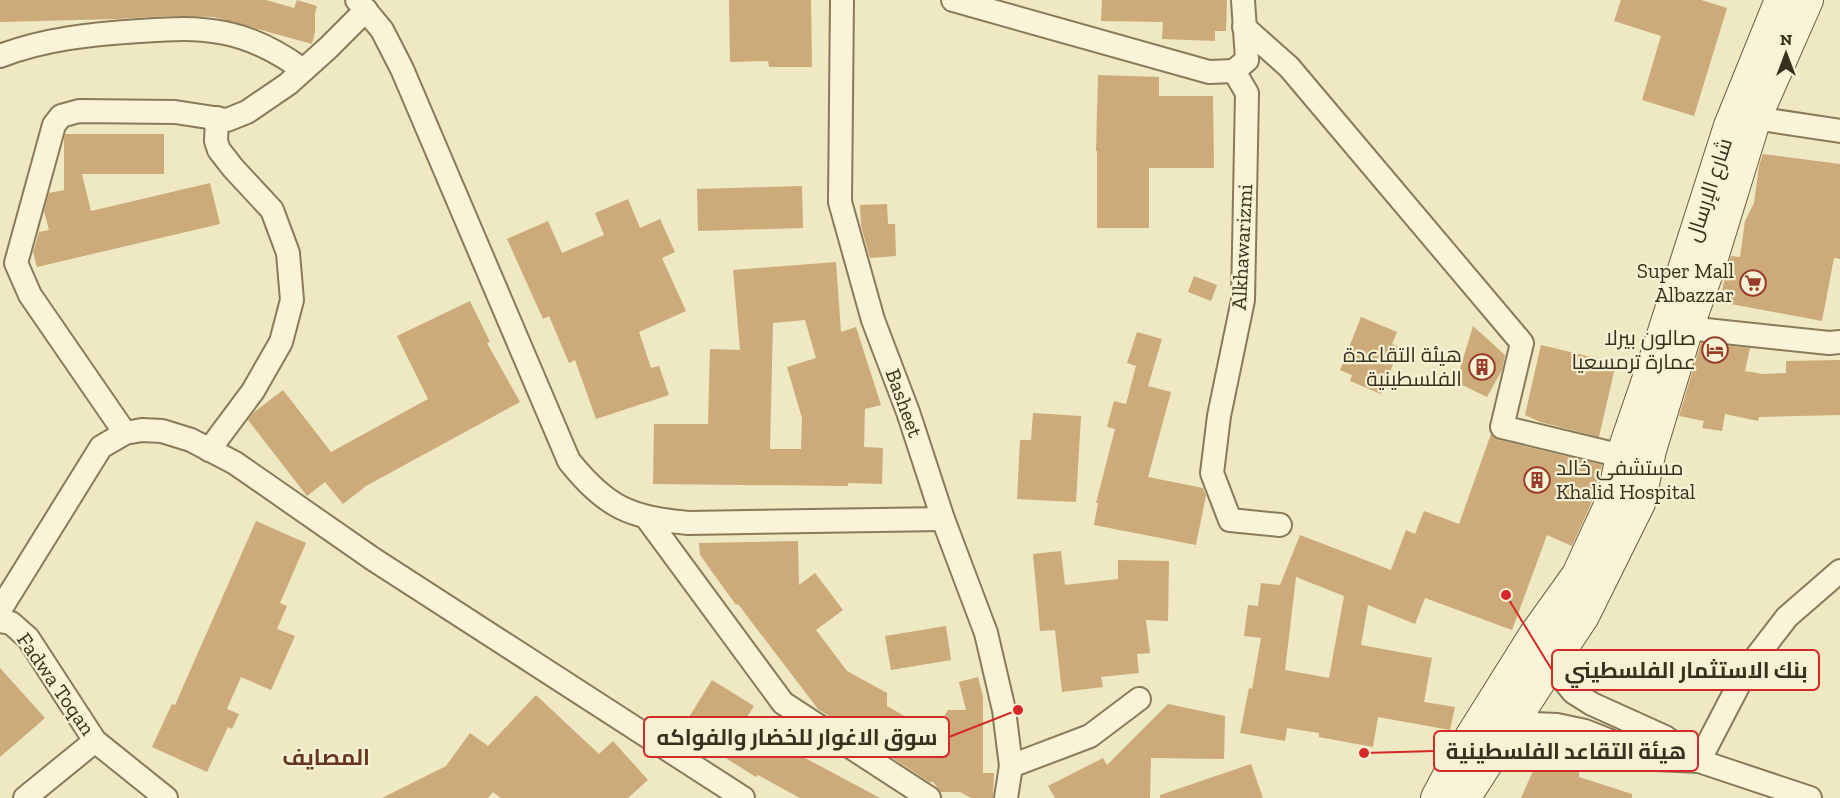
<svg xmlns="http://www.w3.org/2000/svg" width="1840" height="798" viewBox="0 0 1840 798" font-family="'Zilla Slab',Cairo,serif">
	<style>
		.building { fill: #ccaa79; fill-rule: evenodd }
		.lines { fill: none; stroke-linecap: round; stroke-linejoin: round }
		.minor-casing { stroke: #897a5a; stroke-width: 26 }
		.secondary-casing { stroke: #6a5b3d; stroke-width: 34 }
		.minor { stroke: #f9f4d7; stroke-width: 22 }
		.secondary { stroke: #f9f4d7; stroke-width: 32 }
		.labels { text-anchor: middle; stroke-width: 4.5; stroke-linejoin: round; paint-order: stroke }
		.street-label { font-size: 21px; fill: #392f1e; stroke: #f6f1d3 }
		.poi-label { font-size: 21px; fill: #392f1e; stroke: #f6f1d3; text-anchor: end }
		.neighbourhood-label { font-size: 22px; font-weight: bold; fill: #65381d; stroke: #f6f1d3 }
		.leader { fill: none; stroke: #d62828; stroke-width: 2 }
		.callout-dot { fill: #d62828; stroke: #f6f1d3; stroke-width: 2 }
		.callout { fill: #f6f1d3; stroke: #d62828; stroke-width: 2 }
		.callout-label { font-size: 22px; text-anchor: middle; font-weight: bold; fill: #392f1e }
	</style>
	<rect width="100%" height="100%" fill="#eee8c3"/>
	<g class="building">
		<path d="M0 0H266L294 8 297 0 317 6 315 14V32L312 44 214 17 171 16 116 19 0 22Z"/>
		<path d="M729 0H811L812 67H769L768 61 730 62Z"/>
		<path d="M1102 0H1227L1226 31H1215V41L1162 39 1163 22 1101 21Z"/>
		<path d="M1621 0H1701L1727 8 1694 116 1642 100 1661 36 1614 21Z"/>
		<path d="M1098 75 1159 77V96H1213L1214 168H1149V228H1097V151H1096Z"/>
		<path d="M65 134H164V174H82L91 211 210 183 220 224 37 267 33 252 39 232 49 230 44 211 49 193 64 190V139Z"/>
		<path d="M1763 154 1840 164V259L1834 258 1822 321 1720 302 1725 276 1731 256 1740 257 1745 221 1754 203 1759 166Z"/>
		<path d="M802 186 803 228 698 231 697 189Z"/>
		<path d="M628 199 640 228 660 219 675 252 662 258 686 311 639 332 651 368 659 366 669 395 596 419 575 360 569 363 549 316 543 319 507 239 548 221 562 253 604 235 595 213Z"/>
		<path d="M887 204 888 224H895L896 256 870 258 861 226 860 205Z"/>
		<path d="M836 262 841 332 856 327 881 405 865 409 864 447 883 448 882 484 848 483V486L653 484 654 424H708L710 349 740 350 733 270ZM805 320 816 358 787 367 802 418 801 449H770L773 323Z"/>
		<path d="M1194 276 1217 285 1211 301 1188 292Z"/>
		<path d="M470 301 490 342 487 343 520 402 366 486 343 504 325 482 307 496 248 420 253 413 283 390 331 452 428 399 397 336Z"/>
		<path d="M1361 317 1397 332 1392 344 1400 347 1381 394 1350 381 1352 375 1340 370Z"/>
		<path d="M1473 326 1505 355 1502 370 1487 397 1456 382Z"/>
		<path d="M1137 332 1162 339 1148 386 1171 392 1148 477 1203 488 1206 495 1196 545 1094 525 1098 503H1096L1115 429 1107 427 1114 401 1126 404 1136 366 1127 363Z"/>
		<path d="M1701 343 1750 348 1745 371 1763 374 1786 373V361L1840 360V415L1759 417 1758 421 1725 414 1722 431 1702 428 1704 421 1679 416Z"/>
		<path d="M1541 345 1616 363 1599 437 1540 422 1525 415Z"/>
		<path d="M1033 413 1081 416 1076 502 1017 499 1020 440H1031Z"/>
		<path d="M1491 434 1499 440 1602 465 1591 504 1572 546 1547 535 1512 630 1425 598 1415 624 1368 605 1361 645 1432 658 1424 702 1455 707 1450 730 1378 717 1373 747 1319 737V733L1287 728 1285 741 1240 733 1249 688 1252 689 1261 638 1244 636 1248 605 1258 606 1261 583 1280 585 1300 535 1391 570 1406 530 1415 534 1424 511 1459 524ZM1296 577 1344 596 1329 678 1285 670Z"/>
		<path d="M256 521 306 543 280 603 287 606 277 629 295 636 271 690 241 677 227 709 239 714 232 729 228 727 207 772 152 747 172 704 175 705Z"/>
		<path d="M798 541 799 585 815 573 843 610 816 630 847 671 887 693V706L934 733 948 710H966L959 682 978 677 983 697V773H994L993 798H971L960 792H941L933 782H929L818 709 738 604 736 605 700 555 699 543Z"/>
		<path d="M1061 551 1065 585 1118 579V560L1169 561 1168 621 1146 620 1150 653 1137 654 1139 673 1101 677 1103 687 1062 692 1055 630 1040 631 1033 554Z"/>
		<path d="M946 626 951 660 891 670 885 636Z"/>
		<path d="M0 668 45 718 0 757Z"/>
		<path d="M712 680 754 706 747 717 781 738 777 743 880 798H800L758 775 756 777 681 730Z"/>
		<path d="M536 695 599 754 613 741 648 780 628 798H501L493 792 488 798H382L446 766 470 733 488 746Z"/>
		<path d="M1168 704 1225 716 1224 759 1151 758 1150 798H1055L1048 786 1103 758 1107 765Z"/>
		<path d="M1568 752 1579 756V777L1632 794V798H1521L1537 762H1561Z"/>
		<path d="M1251 764 1263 798H1160V795Z"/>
	</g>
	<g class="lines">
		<g class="minor-casing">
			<g id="minor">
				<path d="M357 0 382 30 402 69 569 461C607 508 629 517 688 523L943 519"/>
				<path d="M842 0 840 202 873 320 908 412 943 519 986 633 1004 710 1011 766 1006 798"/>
				<path d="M953 0 1209 72 1234 71"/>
				<path d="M1244 27 1289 67 1522 343 1502 427 1622 456"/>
				<path d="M0 56C44 39 92 34 139 31 170 29 194 27 225 33 254 39 280 53 303 70"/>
				<path d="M1234 71 1247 93 1243 300 1219 416 1212 473 1230 520 1280 525"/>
				<path d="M1234 71 1247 60 1243 0"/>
				<path d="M1755 118 1840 131"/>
				<path d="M1687 328 1829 343 1840 342"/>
				<path d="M125 433 30 295 16 263 54 125 61 116 79 111 175 112 227 120 247 112 288 84 328 48 366 10"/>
				<path d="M209 450 253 391 281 342 292 300 288 253 272 210 233 168 219 150 216 141 217 118"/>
				<path d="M646 517 783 703 929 798"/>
				<path d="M0 610 101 447 125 433 142 430 162 431 191 440 235 463 373 559 743 798"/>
				<path d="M0 621 11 623 28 638 95 741 166 798"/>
				<path d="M1555 658 1561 677 1573 692 1592 704 1665 737 1699 761"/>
				<path d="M1508 730 1534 724 1557 725 1585 731 1656 759 1699 761"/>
				<path d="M1011 766 1090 736 1139 699"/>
				<path d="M25 798 95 741"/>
				<path d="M1810 798 1699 761 1747 669 1787 617 1840 571"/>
			</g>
		</g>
		<g class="secondary-casing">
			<g id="secondary">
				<path d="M1437 798 1461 753 1535 635 1578 575 1613 499 1622 456 1656 357 1730 126 1781 0"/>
				<path d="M1464 798 1536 686 1583 616 1639 503 1650 450 1687 328 1710 264 1755 118 1807 0"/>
			</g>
		</g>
		<use href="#minor" class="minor"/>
		<use href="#secondary" class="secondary"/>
	</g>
	<defs>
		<g id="supermarket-ring" transform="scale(1.35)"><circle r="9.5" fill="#f6f1d3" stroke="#983b2a" stroke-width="1.5"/><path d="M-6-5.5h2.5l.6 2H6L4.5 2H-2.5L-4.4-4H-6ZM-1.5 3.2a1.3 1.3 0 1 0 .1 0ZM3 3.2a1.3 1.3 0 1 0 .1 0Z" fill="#983b2a"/></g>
		<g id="hotel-ring" transform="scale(1.35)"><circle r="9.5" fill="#f6f1d3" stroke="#983b2a" stroke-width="1.5"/><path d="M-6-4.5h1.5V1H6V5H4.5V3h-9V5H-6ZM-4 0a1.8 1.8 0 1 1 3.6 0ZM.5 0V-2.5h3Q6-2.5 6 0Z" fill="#983b2a"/></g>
		<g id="building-ring" transform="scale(1.35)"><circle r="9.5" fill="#f6f1d3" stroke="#983b2a" stroke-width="1.5"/><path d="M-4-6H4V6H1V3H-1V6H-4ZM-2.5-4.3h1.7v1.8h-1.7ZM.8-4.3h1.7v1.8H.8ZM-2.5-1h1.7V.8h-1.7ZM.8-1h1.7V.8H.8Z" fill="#983b2a"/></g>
	</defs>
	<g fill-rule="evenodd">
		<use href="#supermarket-ring" x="1753" y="283"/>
		<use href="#hotel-ring" x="1715" y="350"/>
		<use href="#building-ring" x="1482" y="367"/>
		<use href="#building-ring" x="1537" y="480"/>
	</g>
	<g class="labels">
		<g class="street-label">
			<text transform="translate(1709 190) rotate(-72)" y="7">شارع الإرسال</text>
			<text transform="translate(1242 247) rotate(-87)" y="7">Alkhawarizmi</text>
			<text transform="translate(904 403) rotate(70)" y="7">Basheet</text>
			<text transform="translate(56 684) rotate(55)" y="7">Fadwa Toqan</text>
		</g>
		<g class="poi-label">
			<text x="1734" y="278">Super Mall<tspan x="1734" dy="24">Albazzar</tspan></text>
			<text x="1696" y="345">صالون بيرلا<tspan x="1696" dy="24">عمارة ترمسعيا</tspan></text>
			<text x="1462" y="362">هيئة التقاعدة<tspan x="1462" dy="24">الفلسطينية</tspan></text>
			<text x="1556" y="475" text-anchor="start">مستشفى خالد<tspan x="1556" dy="24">Khalid Hospital</tspan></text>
		</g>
		<g class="neighbourhood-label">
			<text x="326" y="765">المصايف</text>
		</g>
	</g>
	<path class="leader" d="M1506 595L1552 670M1018 710L949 737M1364 753L1434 751"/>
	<g class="callout-dot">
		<circle cx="1506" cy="595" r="6"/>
		<circle cx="1018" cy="710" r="6"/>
		<circle cx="1364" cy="753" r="6"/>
	</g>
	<g class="callout">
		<rect x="1552" y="650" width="267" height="40" rx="6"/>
		<rect x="644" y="717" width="305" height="40" rx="6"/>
		<rect x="1434" y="731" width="264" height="40" rx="6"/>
	</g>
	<g class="callout-label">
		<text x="1686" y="678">بنك الاستثمار الفلسطيني</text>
		<text x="797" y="745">سوق الاغوار للخضار والفواكه</text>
		<text x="1566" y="759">هيئة التقاعد الفلسطينية</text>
	</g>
	<g transform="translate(1786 54)" stroke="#f6f1d3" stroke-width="4.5" paint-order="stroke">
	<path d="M0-4.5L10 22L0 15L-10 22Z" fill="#392f1e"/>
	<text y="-9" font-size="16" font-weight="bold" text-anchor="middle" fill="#392f1e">N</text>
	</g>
</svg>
